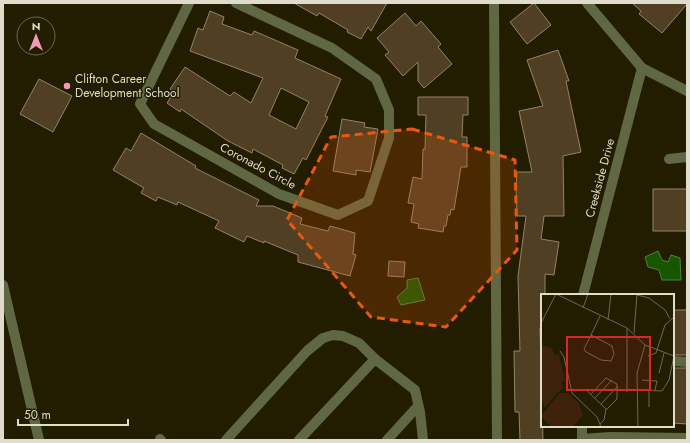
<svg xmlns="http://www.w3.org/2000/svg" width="690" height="443" viewBox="0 0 690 443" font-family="Jost,sans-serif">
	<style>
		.water { fill: #155701; stroke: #527f3e }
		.building { fill: #503f23; stroke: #968365; fill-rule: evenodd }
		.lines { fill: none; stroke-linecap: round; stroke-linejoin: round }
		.minor { stroke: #5f6842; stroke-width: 10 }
		.marked { fill: #e8590c; fill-opacity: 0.2; stroke: #e8590c; stroke-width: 3; stroke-dasharray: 8 5; stroke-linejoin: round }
		.poi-dot { fill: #ef9ab8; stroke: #221c00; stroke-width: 1.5 }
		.labels { text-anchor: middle; stroke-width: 3; stroke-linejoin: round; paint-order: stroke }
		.poi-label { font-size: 12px; fill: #dfdccb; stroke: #221c00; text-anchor: start }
		.street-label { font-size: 12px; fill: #dfdccb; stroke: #221c00 }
		.inset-road { fill: none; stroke: #6e6951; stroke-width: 1 }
		.view { fill: #d62828; fill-opacity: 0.15; stroke: #d62828; stroke-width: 2 }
		.inset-edge { fill: none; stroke: #dfdccb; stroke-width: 2 }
	</style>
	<rect width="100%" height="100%" fill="#221c00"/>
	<g class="water">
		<path d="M658 251 662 260 668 262 671 255 680 258 681 280H662L659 270 648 267 645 257Z"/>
		<path d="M418 278 425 300 401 305 397 297 407 288V280Z"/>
	</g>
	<g class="building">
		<path d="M294 3H387L371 31 368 27 361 39 347 32 348 30 319 13 317 16Z"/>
		<path d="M534 3 551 25 527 44 510 22Z"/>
		<path d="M632 3H687V4L662 33 639 14 641 11Z"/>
		<path d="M210 11 224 17 222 24 252 35 254 31 298 50 295 58 341 79 325 116 328 117 306 160 303 158 294 174 282 168 283 165 253 149 252 153 228 141 181 109 180 112 167 103 174 92 170 89 185 67 230 96 234 92 251 103 263 78 190 51 198 28 203 30ZM281 88 309 102 296 129 269 115Z"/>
		<path d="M405 13 416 26 421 21 441 44 438 47 452 64 424 88 418 81V62L403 76 385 55 389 52 377 38Z"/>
		<path d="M558 50 569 81H566L581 152 563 156 564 216H544L541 239 559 242 554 275 545 274V295H542V328H540L543 440H520L519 412H515L514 351H520L518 276 526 216H517L516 187 517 172H532L519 111 543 106 527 60Z"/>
		<path d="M39 79 72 96 53 132 20 114Z"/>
		<path d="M418 97H468V115H463L462 137H467V167H461L454 210 451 209 450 215H448L446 226H444L443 232 418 228 419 224 411 222 414 204 408 203 413 177 422 179 423 149H425L426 115H418Z"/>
		<path d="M342 119 365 123 364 127 378 129 370 172 356 170V175L333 171Z"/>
		<path d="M141 133 196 166 195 168 259 200 256 206H273L302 218 300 224 328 231 330 226 355 233 353 254 356 255 350 276 298 262V255L264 241V243L247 236 244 242 215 228 219 221 178 202 177 205 158 197 156 201 141 193 144 188 113 170 126 148 131 151Z"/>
		<rect x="653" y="189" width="34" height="42"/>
		<path d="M389 261 405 262 404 277 388 276Z"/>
		<rect x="673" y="310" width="14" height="45"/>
		<path d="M673 368H687V424L673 423Z"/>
	</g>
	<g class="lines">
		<g class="minor">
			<path d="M189 3 140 104 154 124 279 194 338 215 368 201 389 138V110L376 79 332 48 236 3"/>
			<path d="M494 3 497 440"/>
			<path d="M587 3 642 68 687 91"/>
			<path d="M669 159 687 157"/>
			<path d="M3 285 39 440"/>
			<path d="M583 295 642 68"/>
			<path d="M673 361 687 362"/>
			<path d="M582 426V440"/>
			<path d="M160 439 161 440"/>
			<path d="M582 439 610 437 687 438"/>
			<path d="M226 440 307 351 323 338 333 335 343 336 359 343 375 359 415 390 420 412 423 440"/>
			<path d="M299 440 375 359"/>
			<path d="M387 440 418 406"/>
		</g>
	</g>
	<path class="marked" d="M412 129 515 160 517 250 446 327 371 317 287 220 331 137Z"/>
	<circle class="poi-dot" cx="67" cy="86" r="4"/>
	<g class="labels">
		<g class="poi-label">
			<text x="75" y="83">Clifton Career<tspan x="75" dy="14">Development School</tspan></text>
		</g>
		<g class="street-label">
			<text transform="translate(258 166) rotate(28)" y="4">Coronado Circle</text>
			<text transform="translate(600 178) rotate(-75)" y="4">Creekside Drive</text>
		</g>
	</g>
	<g transform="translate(541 294)">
		<rect width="133" height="133" fill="#221c00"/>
		<path d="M1 51 10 54 14 61 18 60 24 87 20 88 22 93 3 114 0 102ZM19 99H27L38 110 42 121 32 133H10L0 122Z" fill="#3e220a"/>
		<path class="inset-road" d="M15 0 86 34 104 51 133 62M96 1 108 4 124 16 129 25M42 14 47 0M67 26 70 0M0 29 15 0M86 34V98M93 39 96 0M50 41 71 52 73 60 70 67 60 66 45 58 43 55ZM50 41 59 22M19 57 23 63 31 99 56 123 60 133M107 62 115 59 124 31 133 23M118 79 123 59M101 86 116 87 114 96M45 96 65 115 63 126 59 130M96 96 121 97 128 86 133 62M50 100 65 84 76 90V105L65 116M54 104 71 86M60 110 77 92M108 113V96M97 133 96 79 104 51"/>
		<path class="view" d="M26 43H109V96H26Z"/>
		<rect width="133" height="133" class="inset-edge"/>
	</g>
	<rect width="690" height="443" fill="none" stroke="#dfdccb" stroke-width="8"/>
	<g transform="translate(36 36)"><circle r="19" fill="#221c00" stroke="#6e6951"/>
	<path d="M0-3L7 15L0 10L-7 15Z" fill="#ef9ab8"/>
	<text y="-6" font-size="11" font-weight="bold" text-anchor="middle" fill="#dfdccb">N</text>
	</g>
	<path d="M18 419v6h110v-6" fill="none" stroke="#dfdccb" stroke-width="2"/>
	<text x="24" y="419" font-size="12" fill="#dfdccb" stroke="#221c00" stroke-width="3" paint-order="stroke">50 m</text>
</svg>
